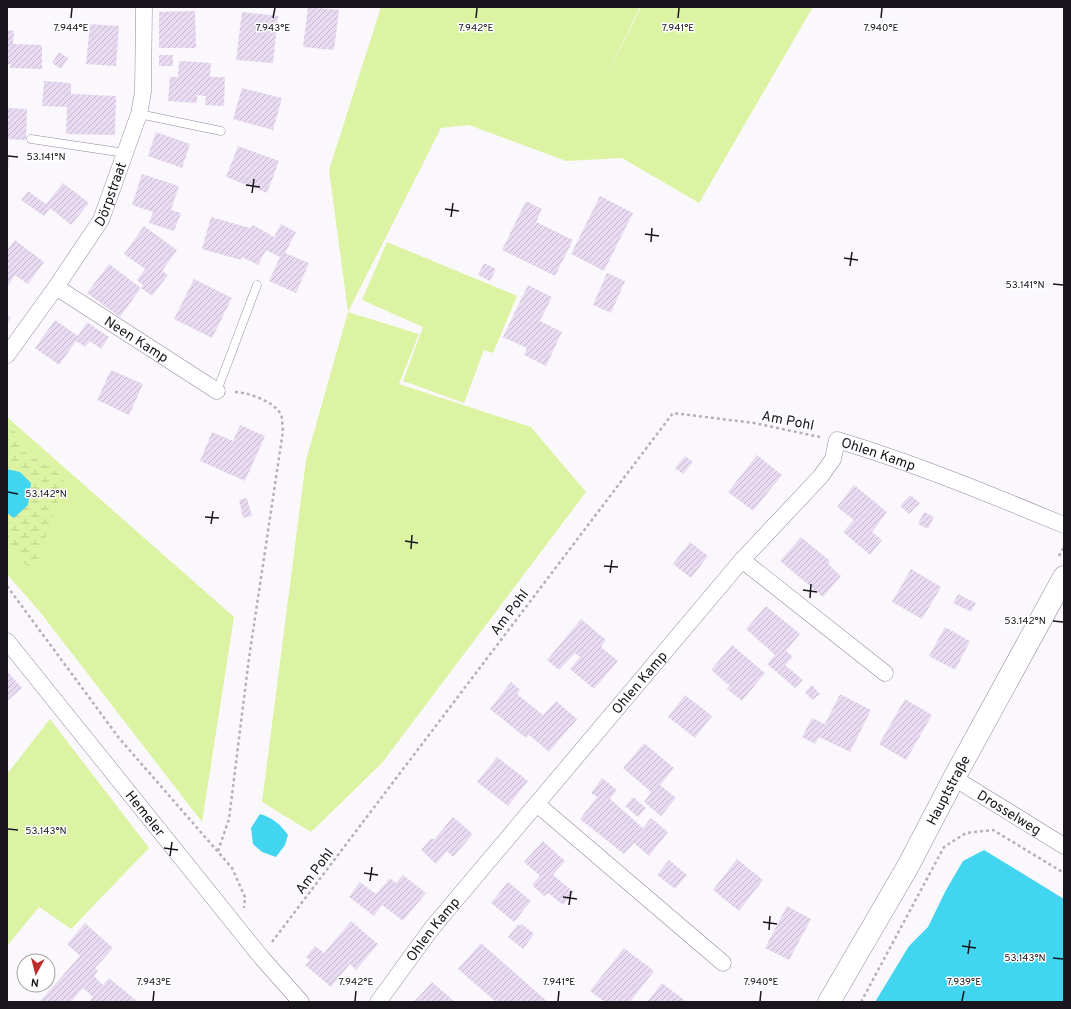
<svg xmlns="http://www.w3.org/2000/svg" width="1071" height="1009" viewBox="0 0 1071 1009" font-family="Overpass,sans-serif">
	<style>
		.grass { fill: #dcf3a3 }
		.wetland { fill: url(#wetland-marsh) }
		.water { fill: #42d5ef }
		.building { fill: url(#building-hatch) }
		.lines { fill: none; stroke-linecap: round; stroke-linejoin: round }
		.lane-casing { stroke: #94889c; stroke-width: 9 }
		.street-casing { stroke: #94889c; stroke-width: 17 }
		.secondary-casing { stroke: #94889c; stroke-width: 23 }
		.path { stroke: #b4b0b6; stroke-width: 2.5; stroke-dasharray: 3 3; stroke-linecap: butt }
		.lane { stroke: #fff; stroke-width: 8 }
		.street { stroke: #fff; stroke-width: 16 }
		.secondary { stroke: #fff; stroke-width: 22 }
		.ticks { fill: none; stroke: #1a161d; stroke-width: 1.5 }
		.labels { text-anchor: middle; stroke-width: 3; stroke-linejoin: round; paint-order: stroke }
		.street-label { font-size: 14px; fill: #1a161d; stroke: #fff }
		.ticks-label { font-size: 10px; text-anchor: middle; fill: #1a161d; stroke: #fff; stroke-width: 3; stroke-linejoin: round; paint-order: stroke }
	</style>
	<defs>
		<pattern id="wetland-marsh" width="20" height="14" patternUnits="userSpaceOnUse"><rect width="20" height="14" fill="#dcf3a3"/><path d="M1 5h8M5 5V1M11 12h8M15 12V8" fill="none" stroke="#bcd08c"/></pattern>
		<pattern id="building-hatch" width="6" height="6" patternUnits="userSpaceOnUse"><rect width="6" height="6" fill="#e8dbf1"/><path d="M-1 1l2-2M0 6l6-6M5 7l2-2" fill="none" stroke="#c6bbce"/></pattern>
	</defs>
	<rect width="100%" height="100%" fill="#fbf8fd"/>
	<g class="grass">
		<path d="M381 7H640L597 96 641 7H813L699 203 622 158 566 161 469 125 441 128 348 312 419 334 399 384 531 427 586 492 382 763 311 832 262 802 306 460 348 312 329 170Z"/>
		<path d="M387 242 517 296 493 353 484 350 464 403 403 381 423 327 362 300Z"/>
		<path d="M7 417 234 617 202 822 40 612 7 574V547L29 568 62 475 23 451 17 435 12 428 7 427Z"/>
		<path d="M50 719 149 848 71 929 39 907 7 946V774Z"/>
	</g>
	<path class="wetland" d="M7 427 12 428 17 435 23 451 62 475 64 483 36 565 29 568 7 547V513L14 518 20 472 7 469Z"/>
	<g class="water">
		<path d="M7 469 20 472 31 483 28 505 14 518 7 513Z"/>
		<path d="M260 814C273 818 280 824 288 835L285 845 276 857 262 852 253 844 251 828Z"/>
		<path d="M984 850 1064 899V1002H875L909 946 928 927 946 890 963 861Z"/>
	</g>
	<g class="building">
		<path d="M308 7 339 10 334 50 303 47Z"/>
		<path d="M195 11 196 48H159V12Z"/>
		<path d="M242 12 278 16 273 63 236 60Z"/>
		<path d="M90 24 119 26 116 66 86 64Z"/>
		<path d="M7 30 14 31 13 44 42 45V69L10 68 11 64H7Z"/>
		<path d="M59 52 68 58 61 69 52 63Z"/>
		<rect x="159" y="55" width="14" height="11"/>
		<path d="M179 61 211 63 210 77H225L224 106 205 105 206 96 197 95V103L168 101 170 77H178Z"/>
		<path d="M44 81 71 83V94L116 96 115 135 66 134 67 107 42 106Z"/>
		<path d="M242 88 282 98 273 130 233 119Z"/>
		<path d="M7 108 27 109 26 140 7 139Z"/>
		<path d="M156 132 190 144 182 168 148 156Z"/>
		<path d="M238 146 279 161 267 193 226 177Z"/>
		<path d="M7 156 9 157 8 169H7Z"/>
		<path d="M142 174 179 186 171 210 181 213 174 231 149 223 153 212 132 205Z"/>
		<path d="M63 183 89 203 71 225 50 208 44 216 21 200 28 191 46 204Z"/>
		<path d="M600 196 633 213 604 271 571 254Z"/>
		<path d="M526 201 542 209 536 222 573 240 555 276 502 250Z"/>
		<path d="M211 217 250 228 253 225 274 237 281 224 296 232 285 253 309 263 296 293 269 281 280 257 266 250 258 265 242 257 241 260 202 249Z"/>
		<path d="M144 226 177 250 162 271 168 275 152 296 141 288 143 285 137 280 145 269 124 254Z"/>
		<path d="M15 240 44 262 28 284 15 275 7 287V250Z"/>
		<path d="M484 263 496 269 490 281 478 275Z"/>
		<path d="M109 264 141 288 120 317 87 293Z"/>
		<path d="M607 273 625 281 611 313 593 305Z"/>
		<path d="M194 279 232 298 212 338 174 319Z"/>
		<path d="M528 285 552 297 540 321 562 332 546 366 524 355 527 348 503 337Z"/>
		<path d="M7 315 11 318 7 323Z"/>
		<path d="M55 320 78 336 87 322 109 337 101 349 90 341 85 347 76 341 59 365 35 348Z"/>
		<path d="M111 370 143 384 129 415 97 400Z"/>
		<path d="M240 425 265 436 245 481 200 461 212 432 233 441Z"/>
		<path d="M757 455 782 475 753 511 728 492Z"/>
		<path d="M685 456 693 462 683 474 675 468Z"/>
		<path d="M854 485 887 512 872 532 882 540 870 555 843 532 854 520 837 507Z"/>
		<path d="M910 495 920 503 909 514 900 506Z"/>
		<path d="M247 498 252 516 243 518 239 500Z"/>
		<path d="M924 512 934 517 928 529 918 524Z"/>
		<path d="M801 537 830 561 828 564 841 576 823 597 780 561Z"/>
		<path d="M690 542 708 556 691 578 673 564Z"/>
		<path d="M911 569 941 587 922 619 892 602Z"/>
		<path d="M958 594 976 603 971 612 953 603Z"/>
		<path d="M766 606 800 634 786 651 793 657 785 665 803 680 795 688 767 664 775 655 746 629Z"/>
		<path d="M581 619 606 640 601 647 618 661 594 689 570 669 580 657 575 653 559 670 547 660Z"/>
		<path d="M945 627 970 641 955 670 929 656Z"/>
		<path d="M732 645 765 673 742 701 727 689 730 686 711 670Z"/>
		<path d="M7 671 22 688 7 701Z"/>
		<path d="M511 682 520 690 517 694 543 715 556 701 577 719 549 752 529 735 526 738 490 709Z"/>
		<path d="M812 685 820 694 812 700 805 692Z"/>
		<path d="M840 694 871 710 850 752 819 737 815 744 802 737 812 718 825 724Z"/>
		<path d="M685 695 712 716 695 738 668 717Z"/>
		<path d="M905 699 932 715 906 760 879 744Z"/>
		<path d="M644 743 674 768 660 785 676 798 661 816 644 802 651 792 623 768Z"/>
		<path d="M497 757 528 781 508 806 477 782Z"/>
		<path d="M602 778 617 790 610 799 643 828 651 818 668 832 649 856 634 843 624 854 580 819 597 797 591 793Z"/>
		<path d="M633 797 646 808 638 817 625 806Z"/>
		<path d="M453 817 473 834 453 857 447 851 436 864 421 850 431 838 434 840Z"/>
		<path d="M543 841 565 861 553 875 574 892 563 905 548 893 544 896 532 885 540 876 524 862Z"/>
		<path d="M737 859 763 880 739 911 713 890Z"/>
		<path d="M669 860 687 875 675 889 657 875Z"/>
		<path d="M403 875 426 893 403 921 382 905 374 916 349 897 360 882 376 894 390 878 396 883Z"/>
		<path d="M508 882 531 901 514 922 491 903Z"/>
		<path d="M787 906 811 919 789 960 765 948Z"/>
		<path d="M351 921 378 944 356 970 350 964 331 987 305 965 310 960 306 957 315 946 324 953Z"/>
		<path d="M85 923 113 948 95 968 98 971 94 976 103 985 109 978 138 1002H89L93 997 83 988 71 1002H39L80 956 67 944Z"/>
		<path d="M518 924 520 926 522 924 534 934 523 949 508 937Z"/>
		<path d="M481 943 548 1002H496L458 969Z"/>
		<path d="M624 948 654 971 630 1002H605L590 991Z"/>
		<path d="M432 982 455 1002H414Z"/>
		<path d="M662 983 687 1002H647Z"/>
	</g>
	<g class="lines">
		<g class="lane-casing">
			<g id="lane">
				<path d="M139 114 221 131"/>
				<path d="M31 139 125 153"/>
				<path d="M217 391 257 285"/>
			</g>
		</g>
		<g class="street-casing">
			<g id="street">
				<path id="s1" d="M56 287 217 391"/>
				<path id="s2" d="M7 355 56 287 101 220 139 114 143 92 144 7"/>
				<path d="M742 560 885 673"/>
				<path id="s3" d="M7 641 261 957 301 1002"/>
				<path id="s4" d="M954 778 1064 846"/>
				<path d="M538 805 723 963"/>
				<path id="s5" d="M378 1002 432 928 742 560 821 476 833 459 837 440C914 463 989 494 1064 525"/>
			</g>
		</g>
		<g class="secondary-casing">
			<g id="secondary">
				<path id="s6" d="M829 1002 907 868 954 778 1064 577"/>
			</g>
		</g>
		<g class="path">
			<path d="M1059 556 1064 547"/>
			<path d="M7 586 119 738 232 868 245 897 244 908"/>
			<path d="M218 851 229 819 249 658 283 431C282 426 283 417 280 413 273 401 247 392 234 392"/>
			<path d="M272 942 673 413 754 423 820 437"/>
			<path d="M861 1002 944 847 966 833 993 830 1064 873"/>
		</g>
		<use href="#lane" class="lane"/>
		<use href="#street" class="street"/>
		<use href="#secondary" class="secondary"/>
	</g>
	<path class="ticks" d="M71 18 72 8M273 18 275 8M476 18 477 8M678 18 679 8M881 18 882 8M8 156 18 157M246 185 260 187M252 193 254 179M445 209 459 211M451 217 453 203M645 234 659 236M651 242 652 228M844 258 858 260M850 266 852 252M1053 284 1063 285M8 492 18 494M205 517 219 518M211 524 213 511M405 541 418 543M411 549 412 535M604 566 618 567M610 573 612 560M803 590 817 592M810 598 811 584M1053 621 1063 622M8 829 18 830M164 848 178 850M170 856 172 842M364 873 378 875M370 881 372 867M563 897 577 899M569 905 571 891M763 922 777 924M769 930 770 916M962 946 976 948M968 954 970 940M1053 958 1063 959M153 1001 154 991M355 1001 356 991M558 1001 559 991M760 1001 761 991M962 1001 964 991"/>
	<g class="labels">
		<g class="street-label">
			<text dy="5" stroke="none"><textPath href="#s2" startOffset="192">Dörpstraat</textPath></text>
			<text dy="5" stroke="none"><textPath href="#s1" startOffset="96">Neen Kamp</textPath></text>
			<text transform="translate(788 420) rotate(11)" y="5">Am Pohl</text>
			<text dy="5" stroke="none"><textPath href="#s5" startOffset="772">Ohlen Kamp</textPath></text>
			<text transform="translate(509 612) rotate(-53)" y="5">Am Pohl</text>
			<text dy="5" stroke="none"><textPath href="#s5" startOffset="413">Ohlen Kamp</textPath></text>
			<text dy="5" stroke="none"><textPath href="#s6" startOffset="243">Hauptstraße</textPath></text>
			<text dy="5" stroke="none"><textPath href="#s4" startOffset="65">Drosselweg</textPath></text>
			<text dy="5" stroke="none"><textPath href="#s3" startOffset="221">Hemeler</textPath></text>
			<text transform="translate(314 871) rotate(-53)" y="5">Am Pohl</text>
			<text dy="5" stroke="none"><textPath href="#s5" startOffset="91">Ohlen Kamp</textPath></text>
		</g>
	</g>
	<g class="ticks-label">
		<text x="71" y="31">7.944°E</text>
		<text x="273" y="31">7.943°E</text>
		<text x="476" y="31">7.942°E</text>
		<text x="678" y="31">7.941°E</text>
		<text x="881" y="31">7.940°E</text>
		<text x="46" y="160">53.141°N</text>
		<text x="1025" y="288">53.141°N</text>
		<text x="46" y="497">53.142°N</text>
		<text x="1025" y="624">53.142°N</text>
		<text x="46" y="834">53.143°N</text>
		<text x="1025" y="961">53.143°N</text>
		<text x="154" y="985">7.943°E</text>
		<text x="356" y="985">7.942°E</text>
		<text x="559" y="985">7.941°E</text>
		<text x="761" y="985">7.940°E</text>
		<text x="964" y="985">7.939°E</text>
	</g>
	<rect width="1071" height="1009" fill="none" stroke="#1a161d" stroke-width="16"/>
	<g transform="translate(36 973) rotate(187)"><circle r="19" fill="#ffffff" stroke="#a3a2a5"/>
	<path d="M0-3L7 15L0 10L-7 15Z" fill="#bd2d2e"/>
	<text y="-6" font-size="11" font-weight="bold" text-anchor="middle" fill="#1a161d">N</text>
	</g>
</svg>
